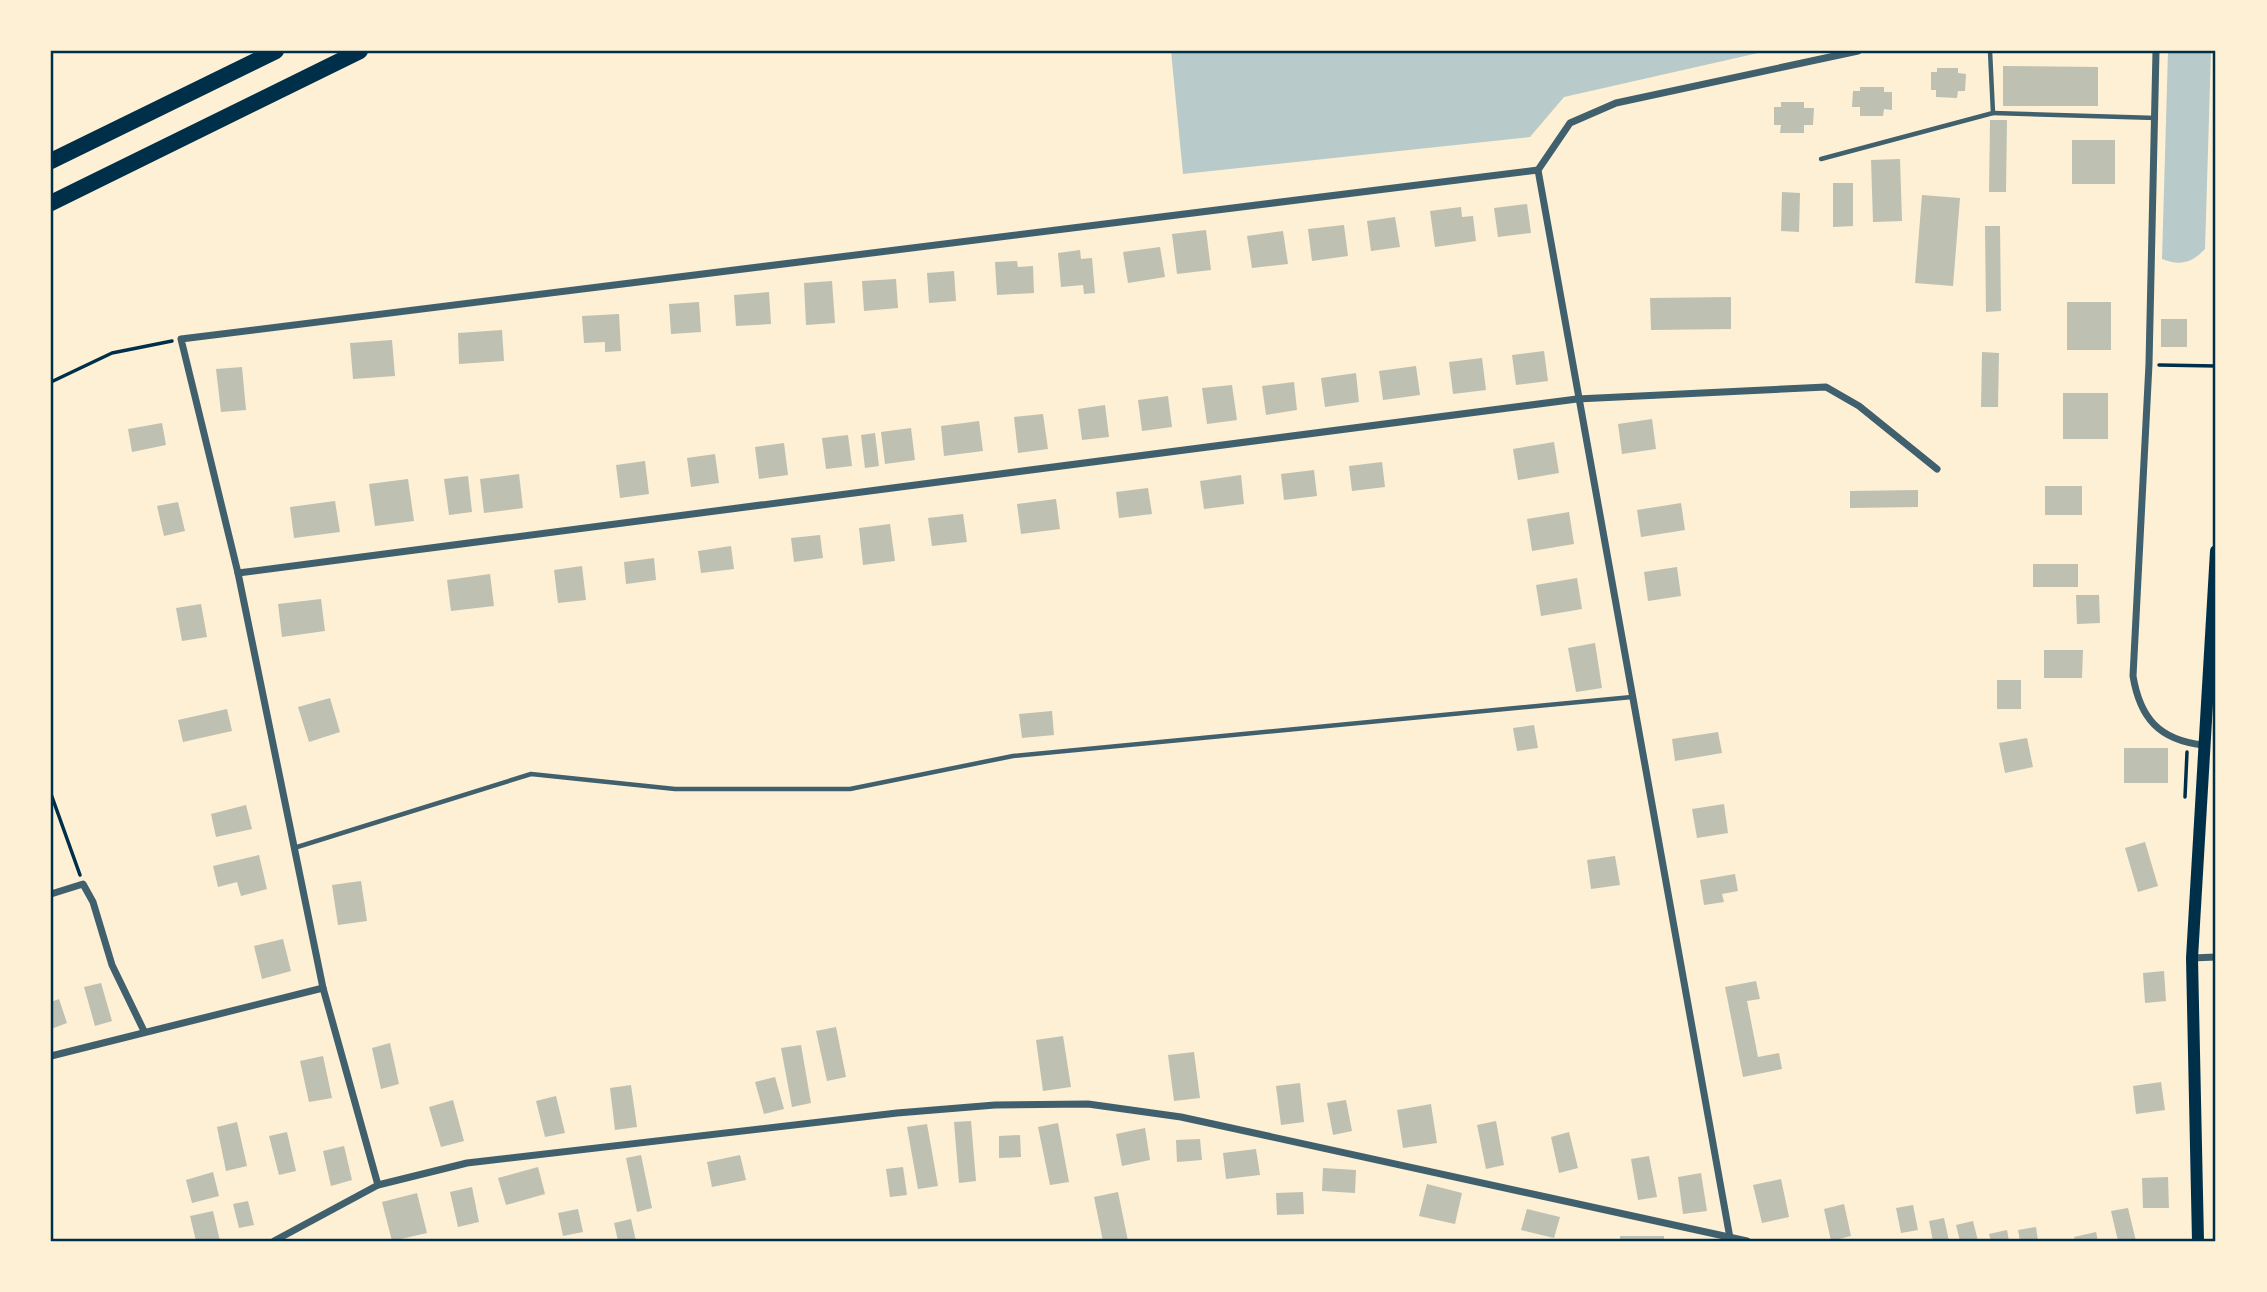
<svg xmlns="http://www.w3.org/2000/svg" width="2267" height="1292" viewBox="0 0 2267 1292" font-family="'Fira Sans',sans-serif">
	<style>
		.green { fill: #b9caca }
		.building { fill: #bec0b2 }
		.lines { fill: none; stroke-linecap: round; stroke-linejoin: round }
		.path { stroke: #003049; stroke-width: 3.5 }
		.service { stroke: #3f606c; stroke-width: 4.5 }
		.minor { stroke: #3f606c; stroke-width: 7 }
		.primary { stroke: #003049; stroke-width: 12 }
		.motorway { stroke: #003049; stroke-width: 16 }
		.neatline { fill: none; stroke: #003049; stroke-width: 2.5 }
	</style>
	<rect width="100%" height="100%" fill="#fdf0d5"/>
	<g class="green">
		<path d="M1171 51H1767L1564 97 1530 137 1183 174Z"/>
		<path d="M2168 51H2211L2205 249C2192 263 2180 266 2162 259Z"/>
	</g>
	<g class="building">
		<path d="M2003 66 2098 67V106H2003Z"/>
		<path d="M1937 68H1958V73L1966 74 1965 91H1958L1957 98 1936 97V90H1931V72H1937Z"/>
		<path d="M1860 87H1884V92H1892V110L1884 109 1883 116H1860V107H1852L1853 91H1860Z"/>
		<path d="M1781 102H1804V108H1814L1813 125H1804V133H1780L1781 125H1774V107H1781Z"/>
		<path d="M1990 120H2007L2006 192H1989Z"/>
		<rect x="2072" y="140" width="43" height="44"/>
		<path d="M1900 159 1902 221 1873 222 1871 160Z"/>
		<path d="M1833 183H1853V226L1833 227Z"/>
		<path d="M1782 192 1800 193 1799 232 1781 231Z"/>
		<path d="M1922 195 1960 198 1953 286 1915 283Z"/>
		<path d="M1527 204 1531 233 1498 237 1494 208Z"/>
		<path d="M1461 207 1462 217 1473 216 1476 241 1435 247 1430 211Z"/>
		<path d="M1395 217 1400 247 1371 251 1367 221Z"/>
		<path d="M1344 225 1348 256 1312 261 1308 229Z"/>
		<path d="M1985 226H2000L2001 311 1986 312Z"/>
		<path d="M1206 230 1211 270 1177 274 1172 234Z"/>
		<path d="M1283 231 1288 264 1252 268 1247 236Z"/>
		<path d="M1160 247 1165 277 1128 283 1123 252Z"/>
		<path d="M1080 250 1081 259 1092 258 1095 293 1084 294 1083 285 1061 287 1058 253Z"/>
		<path d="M1017 261 1018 267 1033 266 1034 293 997 295 995 262Z"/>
		<path d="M954 271 956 301 929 303 927 273Z"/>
		<path d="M896 279 898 308 864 311 862 281Z"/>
		<path d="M832 281 835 323 806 325 804 283Z"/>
		<path d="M769 292 771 324 736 326 734 295Z"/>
		<path d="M1731 297V329L1651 330 1650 298Z"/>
		<path d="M699 302 701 332 671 334 669 304Z"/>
		<rect x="2067" y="302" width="44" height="48"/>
		<path d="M619 314 621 351 605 352V342L584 343 582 316Z"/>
		<rect x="2161" y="319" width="26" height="28"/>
		<path d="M502 330 504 361 459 364 458 333Z"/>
		<path d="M392 340 395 376 353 379 350 343Z"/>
		<path d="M1544 351 1548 381 1516 385 1512 355Z"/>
		<path d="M1982 352 1999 353 1998 407H1981Z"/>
		<path d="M1482 358 1486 390 1453 394 1449 362Z"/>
		<path d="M1416 366 1420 395 1383 400 1379 371Z"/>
		<path d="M242 367 246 410 221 412 216 369Z"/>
		<path d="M1356 373 1359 402 1325 407 1321 378Z"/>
		<path d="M1294 382 1297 410 1266 415 1262 386Z"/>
		<path d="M1232 385 1237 420 1207 424 1202 388Z"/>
		<rect x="2063" y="393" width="45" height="46"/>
		<path d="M1168 396 1172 427 1142 431 1138 400Z"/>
		<path d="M1105 405 1109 437 1082 440 1078 409Z"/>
		<path d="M1043 414 1048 449 1018 453 1014 417Z"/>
		<path d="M1652 419 1656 449 1622 454 1618 424Z"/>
		<path d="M979 421 983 451 944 456 941 426Z"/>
		<path d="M162 423 166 445 132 452 128 429Z"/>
		<path d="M911 428 915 460 885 464 881 432Z"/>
		<path d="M875 433 879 466 865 468 861 435Z"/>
		<path d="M848 435 852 466 826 469 822 438Z"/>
		<path d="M1554 442 1559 473 1518 480 1513 449Z"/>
		<path d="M784 443 788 475 759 479 755 447Z"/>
		<path d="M715 454 719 483 691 487 687 458Z"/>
		<path d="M645 461 649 494 620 498 616 465Z"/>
		<path d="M1382 462 1385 487 1352 491 1349 466Z"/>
		<path d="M1314 470 1317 496 1284 500 1281 474Z"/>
		<path d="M519 474 523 508 484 513 480 479Z"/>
		<path d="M1241 475 1244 504 1204 509 1200 481Z"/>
		<path d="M468 476 472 512 449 515 444 479Z"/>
		<path d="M408 479 414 521 375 526 369 484Z"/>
		<rect x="2045" y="486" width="37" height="29"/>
		<path d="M1148 488 1152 514 1119 518 1116 492Z"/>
		<path d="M1918 490V507L1850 508V491Z"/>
		<path d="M1056 499 1060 529 1021 534 1017 504Z"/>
		<path d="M335 501 340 532 294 538 290 507Z"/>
		<path d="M178 502 185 531 164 536 157 506Z"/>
		<path d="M1681 503 1685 530 1641 537 1637 510Z"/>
		<path d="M1569 512 1574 544 1532 551 1527 519Z"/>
		<path d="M963 514 967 542 932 546 928 518Z"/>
		<path d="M890 524 895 561 863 565 859 528Z"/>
		<path d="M820 535 823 558 794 562 791 538Z"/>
		<path d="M731 546 734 569 701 573 698 551Z"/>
		<path d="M654 558 656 580 626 584 624 562Z"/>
		<rect x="2033" y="564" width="45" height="23"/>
		<path d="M582 566 586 600 558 603 554 570Z"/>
		<path d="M1677 567 1681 596 1648 601 1644 572Z"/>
		<path d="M490 574 494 606 451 611 447 580Z"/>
		<path d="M1577 578 1582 609 1541 616 1536 585Z"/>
		<path d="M2076 595H2099L2100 623 2077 624Z"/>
		<path d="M321 599 325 631 282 637 278 604Z"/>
		<path d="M201 604 207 637 182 641 176 608Z"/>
		<path d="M1595 643 1602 688 1576 692 1568 648Z"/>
		<path d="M2044 650H2083L2082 678H2044Z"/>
		<rect x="1997" y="680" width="24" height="29"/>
		<path d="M330 698 340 732 309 742 298 707Z"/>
		<path d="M227 709 232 731 183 742 178 720Z"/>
		<path d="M1052 711 1054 735 1022 738 1019 714Z"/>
		<path d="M1534 725 1538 748 1517 751 1513 728Z"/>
		<path d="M1718 732 1722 753 1675 761 1672 739Z"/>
		<path d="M2027 738 2033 767 2005 773 1999 743Z"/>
		<rect x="2124" y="748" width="44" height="35"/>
		<path d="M1724 804 1728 833 1697 838 1692 809Z"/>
		<path d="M246 805 252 829 216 837 211 814Z"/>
		<path d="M2145 842 2158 886 2138 892 2125 848Z"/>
		<path d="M259 855 267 889 241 896 237 882 218 887 213 866Z"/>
		<path d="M1615 856 1620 885 1591 889 1587 860Z"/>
		<path d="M1735 874 1738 891 1722 894 1724 902 1704 905 1700 880Z"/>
		<path d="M361 881 367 921 338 925 332 885Z"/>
		<path d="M283 939 291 971 262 979 254 946Z"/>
		<path d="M2164 971 2166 1001 2145 1003 2143 973Z"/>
		<path d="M1756 981 1760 999 1747 1001 1758 1057 1779 1053 1782 1069 1743 1077 1725 987Z"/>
		<path d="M101 983 112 1021 95 1026 84 987Z"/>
		<path d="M59 999 67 1023 51 1029V1002Z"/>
		<path d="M836 1027 846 1077 827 1081 816 1031Z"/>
		<path d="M1063 1036 1071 1087 1043 1091 1036 1040Z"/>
		<path d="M390 1043 399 1084 381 1089 372 1048Z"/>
		<path d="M801 1045 811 1103 792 1107 781 1048Z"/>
		<path d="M1194 1052 1200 1098 1174 1101 1168 1055Z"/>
		<path d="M323 1056 332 1098 309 1102 300 1061Z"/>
		<path d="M775 1077 784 1109 764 1114 755 1082Z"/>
		<path d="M2161 1082 2165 1110 2136 1114 2133 1086Z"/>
		<path d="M1300 1083 1304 1122 1281 1125 1276 1086Z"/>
		<path d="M631 1085 637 1127 615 1130 610 1088Z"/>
		<path d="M556 1096 565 1133 545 1137 536 1101Z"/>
		<path d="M453 1100 464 1141 441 1147 429 1107Z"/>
		<path d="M1346 1100 1352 1131 1333 1135 1327 1103Z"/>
		<path d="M1431 1104 1437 1143 1403 1148 1397 1110Z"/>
		<path d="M971 1121 976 1181 959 1183 954 1122Z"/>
		<path d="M1496 1121 1504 1165 1486 1169 1477 1125Z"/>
		<path d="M237 1122 247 1166 226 1171 217 1127Z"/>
		<path d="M1058 1123 1069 1182 1050 1185 1038 1127Z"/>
		<path d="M927 1124 938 1186 918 1189 907 1127Z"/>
		<path d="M1145 1128 1150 1160 1122 1166 1116 1134Z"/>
		<path d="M287 1132 296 1171 279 1175 269 1136Z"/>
		<path d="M1569 1132 1578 1168 1559 1173 1551 1137Z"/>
		<path d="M1020 1135 1021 1157 999 1158V1136Z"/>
		<path d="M1200 1139 1202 1160 1177 1162 1176 1140Z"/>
		<path d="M344 1146 352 1180 331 1186 323 1151Z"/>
		<path d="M1256 1149 1260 1175 1226 1179 1223 1153Z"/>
		<path d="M641 1155 652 1208 637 1212 626 1158Z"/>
		<path d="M740 1155 746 1180 712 1187 707 1162Z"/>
		<path d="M1649 1156 1657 1197 1638 1200 1631 1159Z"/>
		<path d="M538 1167 545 1194 506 1205 498 1178Z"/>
		<path d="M903 1167 907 1195 890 1197 886 1169Z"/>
		<path d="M1323 1168 1356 1170 1355 1193 1322 1191Z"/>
		<path d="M213 1172 219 1196 192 1203 186 1180Z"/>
		<path d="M1701 1173 1707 1211 1683 1214 1678 1177Z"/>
		<path d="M2168 1177 2169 1208H2143L2142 1178Z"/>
		<path d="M1781 1179 1789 1217 1762 1223 1753 1185Z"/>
		<path d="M1427 1184 1462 1193 1455 1224 1419 1216Z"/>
		<path d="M472 1187 479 1222 458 1227 450 1192Z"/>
		<path d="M1118 1192 1128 1241H1103L1094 1197Z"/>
		<path d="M1303 1192 1304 1214 1277 1215 1276 1193Z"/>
		<path d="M417 1193 427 1233 392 1241 382 1202Z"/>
		<path d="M248 1201 254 1225 239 1228 233 1204Z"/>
		<path d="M1844 1204 1851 1236 1831 1241 1824 1209Z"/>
		<path d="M1913 1205 1918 1230 1901 1233 1896 1208Z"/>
		<path d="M2128 1208 2136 1241H2118L2111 1211Z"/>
		<path d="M578 1209 583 1232 563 1236 558 1213Z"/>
		<path d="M1527 1209 1560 1217 1554 1238 1521 1230Z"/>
		<path d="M213 1211 220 1241H196L190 1216Z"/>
		<path d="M1944 1218 1949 1241H1933L1929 1221Z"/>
		<path d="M631 1219 636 1241H618L614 1223Z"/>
		<path d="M1973 1221 1978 1241H1960L1956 1225Z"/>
		<path d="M2036 1227 2038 1241H2020L2018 1230Z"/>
		<path d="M2007 1230 2009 1241H1991L1989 1234Z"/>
		<path d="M2096 1232 2098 1241H2075L2074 1237Z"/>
		<rect x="1620" y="1236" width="44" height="5"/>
	</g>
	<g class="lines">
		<g class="path">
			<path d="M2159 365 2216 366"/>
			<path d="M51 382 112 353 172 341"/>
			<path d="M51 794 80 875"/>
			<path d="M2185 797 2187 752"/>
		</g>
		<g class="service">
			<path d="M1993 113 2156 118"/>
			<path d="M1821 159 1993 113 1990 51"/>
			<path d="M294 848 531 774 675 789H850L1013 756 1632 697"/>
		</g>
		<g class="minor">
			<path d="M2156 51 2149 364 2133 676C2140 718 2159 740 2203 745"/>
			<path d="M1538 170 1730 1238"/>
			<path d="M238 573 1577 399 1826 387 1859 406 1937 469"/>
			<path d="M51 894 83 884 93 902 112 965 144 1031"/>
			<path d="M2192 958 2216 957"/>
			<path d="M51 1056 323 988"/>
			<path d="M378 1185 323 988 238 573 181 339 1538 170 1570 123 1616 103 1858 51"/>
			<path d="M274 1241 378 1185 467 1163 897 1113 995 1105 1088 1104 1181 1117 1747 1241"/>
		</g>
		<path class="primary" d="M2198 1241 2192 958 2216 551"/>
		<g class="motorway">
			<path d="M51 161 276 51"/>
			<path d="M51 203 360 51"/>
		</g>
	</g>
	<rect width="2267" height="1292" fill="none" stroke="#fdf0d5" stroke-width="105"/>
	<rect x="52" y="52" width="2162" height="1188" class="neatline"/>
</svg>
